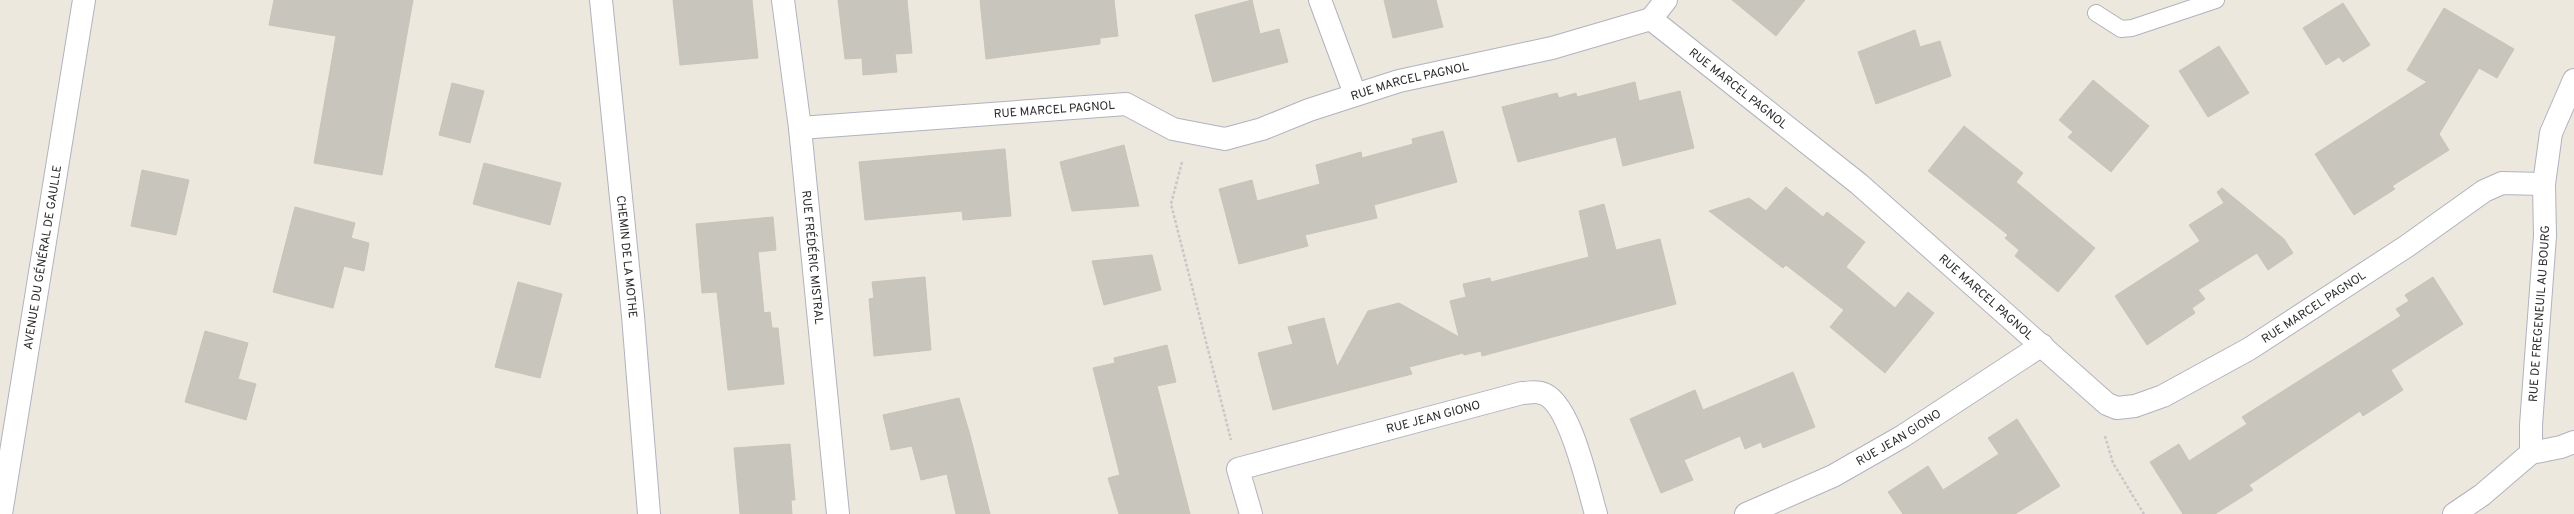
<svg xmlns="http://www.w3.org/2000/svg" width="2574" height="514" viewBox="0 0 2574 514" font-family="Overpass,sans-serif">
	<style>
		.building { fill: #c8c5bd; stroke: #c8c4b7 }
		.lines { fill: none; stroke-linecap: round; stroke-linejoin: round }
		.lane-casing { stroke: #b1b2bf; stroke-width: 18 }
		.street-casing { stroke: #b1b2bf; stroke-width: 24 }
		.secondary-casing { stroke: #b1b2bf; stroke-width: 24 }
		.path { stroke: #c8c8c8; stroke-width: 2.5; stroke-dasharray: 3 2; stroke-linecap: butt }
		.lane { stroke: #fff; stroke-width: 16 }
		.street { stroke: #fff; stroke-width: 22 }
		.secondary { stroke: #fff; stroke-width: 22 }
		.labels { text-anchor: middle; stroke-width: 3; stroke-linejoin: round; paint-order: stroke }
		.street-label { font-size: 12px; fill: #2b2b2b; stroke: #fff }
	</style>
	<rect width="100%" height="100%" fill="#ede8dd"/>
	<g class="building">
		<path d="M274 0H413L382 175 314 163 336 36 269 25Z"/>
		<path d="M673 0H752L758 58 680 65Z"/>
		<path d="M838 0H907L912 53 895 54 897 72 863 75 862 58 845 59Z"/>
		<path d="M980 0H1114L1118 36 1100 38V44L986 59Z"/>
		<path d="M1252 0 1260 34 1279 29 1288 62 1213 82 1195 15Z"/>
		<path d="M1384 0H1436L1443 27 1393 38Z"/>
		<path d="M1732 0H1805L1776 36Z"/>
		<path d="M2343 3 2370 45 2343 62 2339 57 2326 65 2303 28Z"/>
		<path d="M2444 8 2514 49 2497 78 2479 68 2439 134 2449 150 2392 186 2395 189 2354 215 2315 154 2427 82 2407 70Z"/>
		<path d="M1915 30 1920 47 1940 41 1951 76 1876 104 1858 52Z"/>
		<path d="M2219 46 2249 93 2208 117 2179 71Z"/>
		<path d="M2093 80 2149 126 2111 172 2068 137 2073 132 2059 120Z"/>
		<path d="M1635 82 1639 101 1680 91 1694 148 1623 166 1616 137 1518 162 1502 107 1557 93 1559 98 1576 93 1577 97Z"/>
		<path d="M452 83 484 91 470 143 439 135Z"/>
		<path d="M1964 126 2023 173 2016 182 2095 248 2058 292 2015 256 2019 250 2005 238 2008 235 1928 171Z"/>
		<path d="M1443 131 1457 182 1374 205 1377 218 1305 235 1308 246 1239 264 1219 189 1252 180 1257 201 1320 184 1316 165 1361 152 1362 158 1413 144 1412 139Z"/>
		<path d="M1124 145 1139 206 1072 211 1060 162Z"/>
		<path d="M1005 149 1011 216 963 220 962 211 865 220 859 162Z"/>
		<path d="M484 163 561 183 550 225 473 204Z"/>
		<path d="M142 170 189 180 176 235 131 226Z"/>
		<path d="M1786 187 1823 217 1827 212 1865 242 1846 267 1895 308 1908 292 1934 313 1885 373 1830 327 1844 310 1786 265 1783 268 1709 211 1749 198 1766 211Z"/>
		<path d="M2222 188 2284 239 2293 253 2268 270 2257 253 2198 290 2205 299 2192 308 2195 313 2147 345 2115 296 2200 241 2189 225 2224 203 2217 192Z"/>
		<path d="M1604 204 1616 250 1660 239 1676 304 1482 356 1481 351 1464 355 1463 353 1409 367 1412 374 1273 410 1258 353 1293 344 1288 327 1324 318 1337 367 1368 311 1399 303 1459 337 1450 301 1466 297 1463 284 1490 278 1491 282 1589 257 1579 211Z"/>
		<path d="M295 207 355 223 351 238 369 243 364 271 344 266 333 308 273 292Z"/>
		<path d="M773 217 776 250 758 252 764 313 770 312 772 328H778L784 384 728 390 717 292 702 293 696 224Z"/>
		<path d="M1152 255 1161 290 1104 305 1092 261Z"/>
		<path d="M925 277 931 350 874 356 869 299 874 298 872 282Z"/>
		<path d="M2433 277 2463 324 2391 370 2403 390 2363 416 2360 411 2249 485 2253 490 2215 514H2183L2150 462 2179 444 2189 461 2247 424 2242 417 2401 316 2396 309 2409 301 2405 295Z"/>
		<path d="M518 282 562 294 540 378 495 367Z"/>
		<path d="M205 331 248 343 238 379 256 384 246 420 185 402Z"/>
		<path d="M1167 345 1176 382 1157 386 1190 514H1119L1108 478 1120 475 1093 368 1115 363 1114 358Z"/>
		<path d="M1793 372 1815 427 1763 448 1761 442 1745 449 1740 436 1684 460 1693 480 1661 493 1630 419 1695 390 1703 410Z"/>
		<path d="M959 398 970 435 990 514H956L947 474 921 480 912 446 891 450 883 415Z"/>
		<path d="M2017 419 2060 486 2015 514H1903L1888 492 1928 466 1943 490 1999 454 1988 438Z"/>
		<path d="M790 444 795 500H791L792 514H740L734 448Z"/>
	</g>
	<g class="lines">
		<g class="lane-casing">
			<path id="lane" d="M2096 13 2121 29 2132 28 2216 0"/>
		</g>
		<g class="street-casing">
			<g id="street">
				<path id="s1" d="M601 0 633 316 649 514"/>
				<path id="s2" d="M783 0 800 128 838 514"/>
				<path d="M1320 0 1355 94"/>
				<path d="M1651 19 1666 0"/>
				<path id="s3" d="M800 128 1126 104 1173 129 1225 139 1262 129 1309 110 1399 81 1552 48 1651 19 1859 184 2107 404 2117 408 2135 406 2163 396 2249 349 2407 246 2484 191 2502 183 2544 184"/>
				<path d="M2531 453 2561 447 2574 442"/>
				<path id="s4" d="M1251 514 1238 469 1522 393C1528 393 1536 391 1541 393 1570 399 1588 488 1596 514"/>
				<path id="s5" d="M1746 514 1833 476 1903 436 2042 345"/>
				<path id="s6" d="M2454 514 2482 495 2531 453V425L2545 236 2544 184 2551 133 2574 80"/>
			</g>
		</g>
		<g class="secondary-casing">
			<g id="secondary">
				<path id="s7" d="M1 514 84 0"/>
			</g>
		</g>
		<g class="path">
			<path d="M1182 162 1171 204 1231 440"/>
			<path d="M2105 436 2113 463 2144 514"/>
		</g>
		<use href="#lane" class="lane"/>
		<use href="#street" class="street"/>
		<use href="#secondary" class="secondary"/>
	</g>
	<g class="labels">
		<g class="street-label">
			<text dy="4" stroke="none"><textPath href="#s3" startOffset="627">RUE MARCEL PAGNOL</textPath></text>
			<text dy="4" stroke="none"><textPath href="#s3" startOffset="988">RUE MARCEL PAGNOL</textPath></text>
			<text dy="4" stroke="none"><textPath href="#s3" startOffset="255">RUE MARCEL PAGNOL</textPath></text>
			<text dy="4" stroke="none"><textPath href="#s7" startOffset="260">AVENUE DU GÉNÉRAL DE GAULLE</textPath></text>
			<text dy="4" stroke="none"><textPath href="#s1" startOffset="258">CHEMIN DE LA MOTHE</textPath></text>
			<text dy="4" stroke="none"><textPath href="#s2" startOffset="259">RUE FRÉDÉRIC MISTRAL</textPath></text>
			<text dy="4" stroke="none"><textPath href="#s3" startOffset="1312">RUE MARCEL PAGNOL</textPath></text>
			<text dy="4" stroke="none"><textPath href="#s3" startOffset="1707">RUE MARCEL PAGNOL</textPath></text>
			<text dy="4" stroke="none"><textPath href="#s6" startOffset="238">RUE DE FREGENEUIL AU BOURG</textPath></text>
			<text dy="4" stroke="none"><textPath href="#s4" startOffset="249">RUE JEAN GIONO</textPath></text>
			<text dy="4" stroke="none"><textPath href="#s5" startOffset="171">RUE JEAN GIONO</textPath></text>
		</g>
	</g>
</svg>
